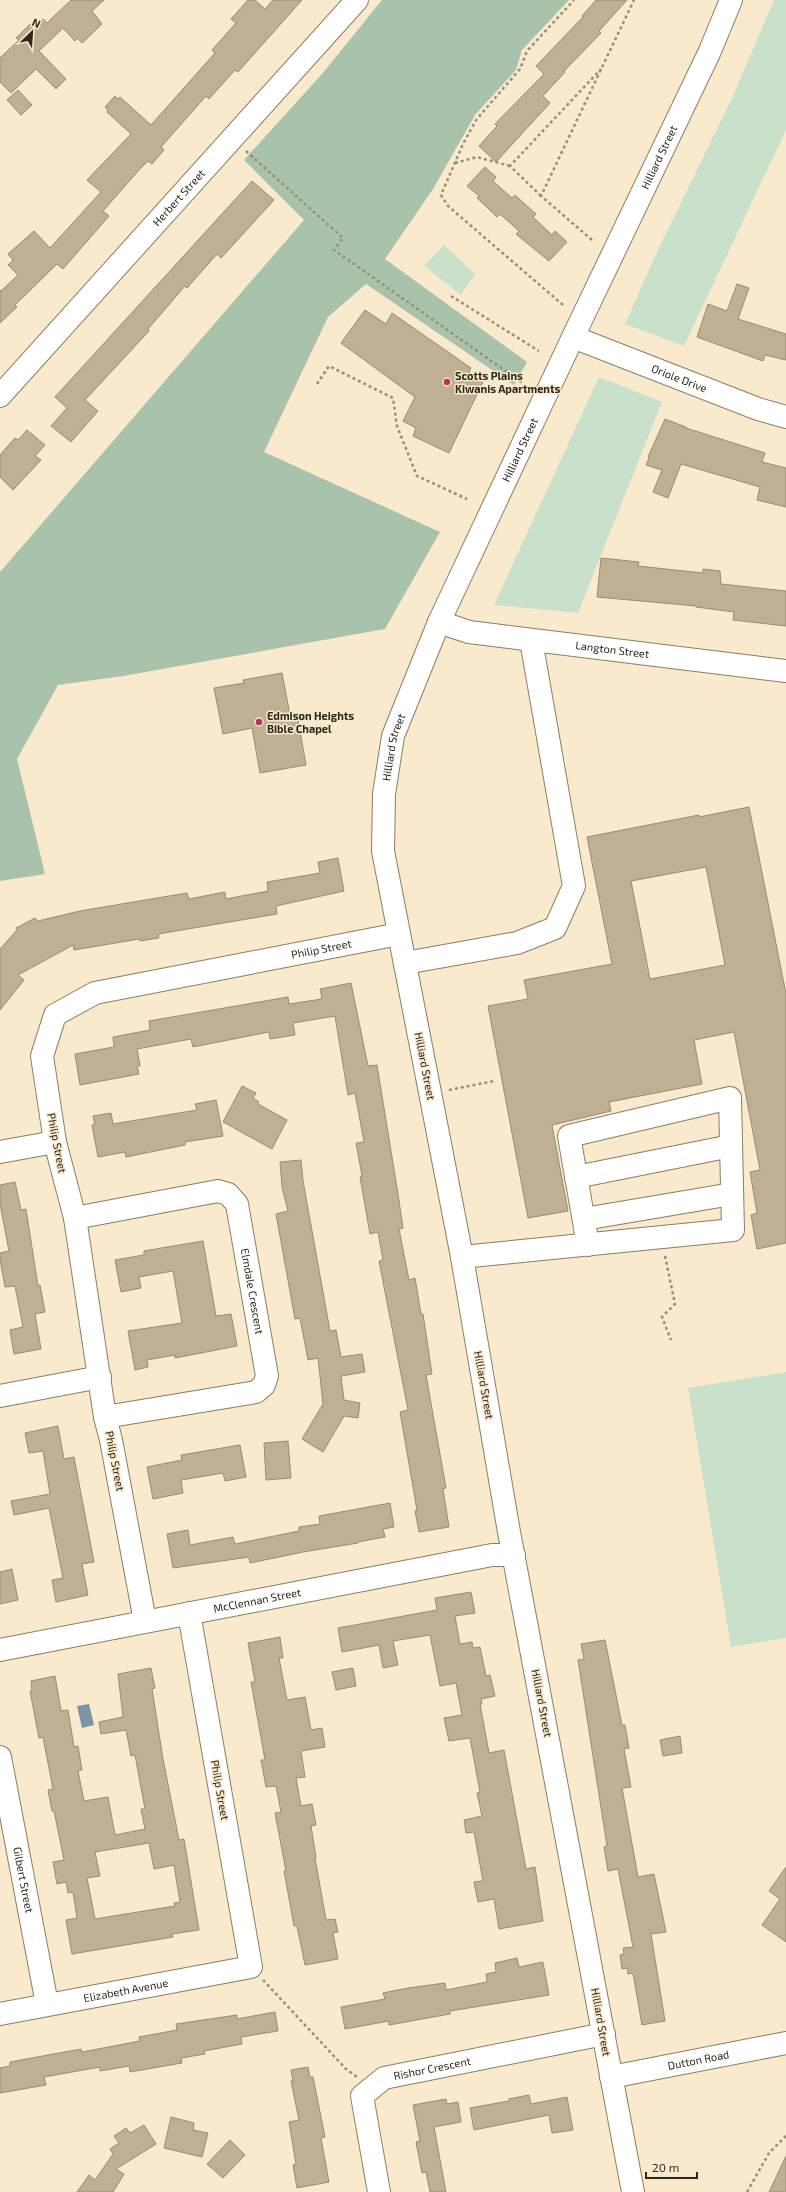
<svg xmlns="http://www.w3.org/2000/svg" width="786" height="2192" viewBox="0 0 786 2192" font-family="'Exo 2',sans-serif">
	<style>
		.green { fill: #c9e1cb }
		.forest { fill: #a8c2ab }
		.water { fill: #7996a9 }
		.building { fill: #bfb093; stroke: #998b71; fill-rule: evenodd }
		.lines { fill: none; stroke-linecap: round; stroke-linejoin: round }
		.minor-casing { stroke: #8a7d62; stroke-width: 24 }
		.path { stroke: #988e79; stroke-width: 2.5; stroke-dasharray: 3 3; stroke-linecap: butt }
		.minor { stroke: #fff; stroke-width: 22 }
		.poi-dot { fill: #ba2d62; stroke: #f9eacd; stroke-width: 1.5 }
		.labels { text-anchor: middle; stroke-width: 3; stroke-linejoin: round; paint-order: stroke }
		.street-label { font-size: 11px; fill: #2d271c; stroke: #f9eacd }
		.poi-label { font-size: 11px; font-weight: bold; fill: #2d271c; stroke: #f9eacd; text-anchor: start }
	</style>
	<rect width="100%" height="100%" fill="#f9eacd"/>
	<g class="green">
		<path d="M774 0H786V130L684 346 625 324 657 252 732 98Z"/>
		<path d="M444 245 475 274 461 295 424 266Z"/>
		<path d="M599 377 662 402 578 613 494 605Z"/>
		<path d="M786 1372V1638L731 1647 688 1388Z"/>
	</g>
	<path class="forest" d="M382 0H569L522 50 516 70 475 115 433 189 385 259 527 362 514 385 366 284 328 317 264 452 440 532 385 629 123 676 58 685 17 759 45 874 0 881V572L304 220 244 160 322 74Z"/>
	<path class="water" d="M89 1704 94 1725 82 1728 77 1706Z"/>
	<g class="building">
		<path d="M71 0H104L92 11 102 24 82 43 77 38 75 41 63 28 39 51 66 79 56 89 36 69 11 93 0 82V58L19 40 16 38 30 24 33 28 43 19 47 23Z"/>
		<path d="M248 0H255L265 9 273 0H302L238 72 235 70 209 99 206 96 161 147 164 150 152 164 148 161 139 170 103 211 109 216 63 269 57 264 15 305 17 307 0 323V290L1 291 18 275 8 265 13 260 8 254 34 231 50 248 101 192 87 180 131 134 107 112 108 110 105 107 115 96 118 99 120 97 151 125 215 53 212 50 236 23 231 19Z"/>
		<path d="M596 0H627L599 31 601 33 564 71 565 72 543 96 550 103 496 162 479 146 497 126 495 124 544 74 536 66 583 17 582 16Z"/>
		<path d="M18 90 32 105 21 115 7 100Z"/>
		<path d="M485 167 496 177 493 181 512 198 515 195 536 214 533 217 552 235 555 231 567 242 549 261 516 234 519 231 500 214 497 217 477 198 479 196 467 186Z"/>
		<path d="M252 181 274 200 221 258 217 254 187 288 185 286 148 329 149 331 85 400 98 411 71 442 51 426 67 408 55 397Z"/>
		<path d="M737 284 749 288 738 319 786 334V360L765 355 763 361 697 337 708 304 727 311Z"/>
		<path d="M365 310 386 324 392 313 471 368 469 372 483 382 449 453 413 436 416 428 403 421 415 397 341 343Z"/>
		<path d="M665 419 686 427V428L765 453 762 462 786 468V507L757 500 760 487 681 464 668 498 653 492 662 470 646 465 649 458 648 457Z"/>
		<path d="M27 430 45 445 35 456 41 460 13 490 0 477V455L15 438 18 440Z"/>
		<path d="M601 558 639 562 638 566 703 573V569L720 571 721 584 786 591V626L733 620 734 612 696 607V606L597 597Z"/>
		<path d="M282 673 290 715 297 714 306 765 260 773 252 728 223 734 214 688 244 683 243 680Z"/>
		<path d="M749 807 786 994V1243L757 1249 751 1215 757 1213 750 1172 760 1170 734 1032 694 1040 702 1084 609 1102 611 1111 552 1125 568 1211 528 1218 488 1006 528 999 524 980 612 964 587 837 699 815V817ZM706 867 725 965 650 979 631 881Z"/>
		<path d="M338 858 344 891 276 906 277 914 158 934 159 938 140 941 139 939 74 950 73 945 18 975 24 980 0 1010V949L17 930 16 928 35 918 38 921 80 911 187 893 189 899 225 892 226 899 268 891 267 882 320 873 318 862Z"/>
		<path d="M351 983 368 1066 377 1065 398 1194 403 1228 399 1229 409 1280 415 1278 421 1314H423L432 1374 426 1375 446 1488 443 1489 449 1527 419 1532 415 1511 417 1510 400 1412 408 1410 379 1261 383 1260 378 1232 370 1234 360 1177 362 1176 356 1143 364 1142 355 1093 348 1095 335 1016 293 1023 295 1035 270 1039 269 1032 193 1047 191 1039 137 1049 140 1066H137L139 1074 80 1085 75 1054 114 1047 113 1037 150 1030 149 1021 288 997 289 1004 322 999 320 989Z"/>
		<path d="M242 1086 256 1093 253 1098 259 1102 258 1104 287 1120 272 1149 223 1122Z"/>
		<path d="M216 1100 223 1136 185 1142V1145L126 1157 125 1152 98 1157 92 1125H95L93 1116 111 1113 113 1124 197 1110 195 1104Z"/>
		<path d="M301 1160 303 1181 330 1331 336 1330 341 1357 362 1354 365 1372 341 1376 344 1400 360 1403 358 1418 344 1416 323 1452 302 1439 323 1404 318 1358 308 1360 300 1318 295 1319 276 1214 288 1211 282 1187 280 1162Z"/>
		<path d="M15 1182 21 1210 26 1209 38 1286 40 1285 45 1312 35 1314 41 1349 14 1354 10 1330 23 1327 15 1286 5 1287 0 1259V1253L9 1251 0 1204V1185Z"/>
		<path d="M203 1241 216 1316 231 1314 237 1346 175 1358V1355L147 1360 148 1367 135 1370 128 1331 182 1323 173 1271 139 1277 141 1288 121 1292 115 1260 144 1255V1251Z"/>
		<path d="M58 1426 64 1459 74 1457 94 1562 82 1564 88 1595 56 1602 52 1580 63 1578 49 1508 14 1515 11 1501 50 1494 43 1451 29 1453 25 1433Z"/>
		<path d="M288 1441 291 1478 266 1480 264 1443Z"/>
		<path d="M240 1445 246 1477 225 1481 223 1473 181 1480 183 1493 153 1499 147 1467 182 1460 181 1455Z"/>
		<path d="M390 1503 394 1527 383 1529 385 1537 358 1542V1543L303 1552 250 1563 249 1557 173 1568 167 1534 188 1530 190 1545 233 1537 235 1544 299 1531V1527L320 1524 319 1516Z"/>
		<path d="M12 1569 18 1600 0 1604V1572Z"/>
		<path d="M471 1592 475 1613 455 1616 460 1644 472 1642 473 1648 480 1647 486 1676 490 1675 495 1696 481 1699 482 1704H480L489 1753 504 1750 526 1869 535 1867 543 1921 499 1929 494 1899 478 1902 474 1882 483 1881 474 1832 466 1833 464 1820 482 1816 477 1793 480 1792 470 1738 449 1741 444 1718 462 1715 456 1683 440 1686 430 1635 393 1641 398 1665 383 1668 379 1645 342 1652 338 1628 437 1610 435 1598Z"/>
		<path d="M280 1637 283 1658H279L287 1700 305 1697 311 1730 322 1728 325 1747 301 1751 305 1777 296 1778 301 1806 312 1804 316 1825 311 1826 316 1857 315 1858 326 1920 335 1919 338 1932 333 1933 338 1959 305 1965 297 1926H294L284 1871H286L275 1813 281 1812 276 1786 266 1787 261 1760H265L251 1682H255L248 1643Z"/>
		<path d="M605 1640 622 1725H625L629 1748 624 1749 631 1787 622 1788 638 1877 654 1874 666 1932 651 1934 665 2021 642 2025 633 1973 628 1974 627 1968 622 1969 620 1955 624 1954 623 1948 633 1947 618 1869 608 1871 604 1847 607 1846 578 1660 584 1659 581 1644Z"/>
		<path d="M151 1668 155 1688 152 1689 163 1759 179 1840 184 1839 199 1930 172 1934 173 1937 72 1954 66 1920 77 1918 73 1892 68 1893 66 1882 57 1884 53 1862 64 1860 54 1811H52L48 1790 53 1789 43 1737 39 1738 30 1691H32L31 1681 55 1676 61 1711 68 1710 74 1747 78 1746 82 1770 78 1771 84 1801 108 1797 115 1835 145 1829 141 1809H145L135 1755 131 1756 126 1730 101 1734 99 1722 123 1717 118 1674ZM149 1843 154 1869 174 1865 180 1902 174 1903 175 1906 95 1919 87 1878 100 1876 95 1852Z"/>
		<path d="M353 1668 356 1686 336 1690 332 1672Z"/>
		<path d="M680 1736 682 1753 663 1756 660 1740Z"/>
		<path d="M786 1867V1942L762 1925 780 1899 769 1891Z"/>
		<path d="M517 1958 519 1967 543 1962 549 1995 450 2011V2014L389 2025V2021L345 2029 341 2007 385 1999 383 1993 408 1988 445 1983 446 1990 487 1982 486 1974 496 1972 495 1963Z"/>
		<path d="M275 2012 278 2031 241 2037 242 2044 204 2051 205 2054 181 2058 182 2063 130 2072 129 2066 100 2071V2067L44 2077 46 2085 0 2093V2068L10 2066V2062L81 2049 82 2052 140 2041 139 2037 177 2030 176 2024 237 2015V2019Z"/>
		<path d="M308 2067 310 2077H313L325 2137 321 2138 329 2182 297 2188 293 2165 296 2164 289 2122 299 2120 291 2081H293L291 2070Z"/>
		<path d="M529 2095 531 2104 567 2097 573 2130 552 2133 549 2115 474 2130 470 2108 509 2101V2099Z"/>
		<path d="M446 2099 447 2104 458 2102 461 2122 434 2127 446 2192H430L426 2172 422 2173 416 2142 420 2141 413 2105Z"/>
		<path d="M171 2117 194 2123 193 2130 208 2133 202 2157 164 2148Z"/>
		<path d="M144 2125 156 2144 116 2169 124 2174 113 2192H77L89 2175 95 2180 113 2154 110 2149 119 2143 114 2136 126 2128 130 2133Z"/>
		<path d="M230 2140 245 2155 223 2178 207 2164Z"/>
		<path d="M786 2156V2192H769Z"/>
	</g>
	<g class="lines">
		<g class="minor-casing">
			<g id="minor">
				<path id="s1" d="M573 337 758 409 786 417"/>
				<path id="s2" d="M0 396 357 0"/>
				<path id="s3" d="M439 622 469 632 786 671"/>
				<path d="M405 963 517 943 555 928 574 886 531 640"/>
				<path d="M0 1152 55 1142"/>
				<path d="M576 1177 731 1146"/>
				<path id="s4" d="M75 1218 218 1191 228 1194 237 1204 267 1376 264 1385 256 1392 105 1417"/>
				<path d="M584 1219 732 1194"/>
				<path d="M462 1257C553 1248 643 1239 733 1230L730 1098 569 1136 588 1245"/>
				<path d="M0 1396 100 1377"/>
				<path id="s5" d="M145 1621 111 1440 105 1417 75 1218 55 1142 42 1056 55 1015 95 993 399 934"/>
				<path id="s6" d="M0 1650 492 1555H514"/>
				<path id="s7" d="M0 1757 47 2004"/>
				<path id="s8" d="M0 2014 251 1967 189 1613"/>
				<path id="s9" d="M611 2077 786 2043"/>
				<path id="s10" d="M379 2192 362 2096 384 2078 604 2034"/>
				<path id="s11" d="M633 2192 509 1532 462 1257 383 851 384 794 393 736 439 622 573 337 710 51 731 0"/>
			</g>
		</g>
		<g class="path">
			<path d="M246 151 343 238 334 250 524 384"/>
			<path d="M455 163 477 157 510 166"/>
			<path d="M541 196 510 166 601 69"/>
			<path d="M592 240 541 196 634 0"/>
			<path d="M451 296 539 351"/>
			<path d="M563 305 448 206 441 195 463 144 476 120 520 69 527 51 574 0"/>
			<path d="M317 384 329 366 393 398 397 426 417 476 467 499"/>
			<path d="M449 1090 494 1081"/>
			<path d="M665 1256 675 1304 662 1317 671 1340"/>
			<path d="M263 1980 346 2069 357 2077"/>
			<path d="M747 2192 769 2153 786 2136"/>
		</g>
		<use href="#minor" class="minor"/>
	</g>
	<g class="poi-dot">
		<circle cx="447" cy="382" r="4"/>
		<circle cx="259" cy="722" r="4"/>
	</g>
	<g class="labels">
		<g class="street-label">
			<text dy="4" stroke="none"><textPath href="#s11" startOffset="2117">Hilliard Street</textPath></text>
			<text dy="4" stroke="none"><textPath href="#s2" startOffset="267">Herbert Street</textPath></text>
			<text dy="4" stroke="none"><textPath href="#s1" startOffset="114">Oriole Drive</textPath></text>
			<text dy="4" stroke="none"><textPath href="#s11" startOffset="1793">Hilliard Street</textPath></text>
			<text dy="4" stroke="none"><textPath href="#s3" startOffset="176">Langton Street</textPath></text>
			<text dy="4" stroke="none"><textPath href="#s11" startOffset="1469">Hilliard Street</textPath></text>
			<text dy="4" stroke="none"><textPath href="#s5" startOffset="894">Philip Street</textPath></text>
			<text transform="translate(425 1066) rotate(79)" y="4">Hilliard Street</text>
			<text transform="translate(57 1143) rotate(79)" y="4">Philip Street</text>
			<text dy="4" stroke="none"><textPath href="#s4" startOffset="258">Elmdale Crescent</textPath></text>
			<text transform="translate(484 1385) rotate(80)" y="4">Hilliard Street</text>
			<text transform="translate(115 1461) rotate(79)" y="4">Philip Street</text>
			<text dy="4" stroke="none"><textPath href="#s6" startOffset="262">McClennan Street</textPath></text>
			<text transform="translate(542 1703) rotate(79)" y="4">Hilliard Street</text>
			<text transform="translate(220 1790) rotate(80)" y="4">Philip Street</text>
			<text dy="4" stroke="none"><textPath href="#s7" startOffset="125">Gilbert Street</textPath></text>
			<text dy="4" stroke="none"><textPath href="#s8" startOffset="128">Elizabeth Avenue</textPath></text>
			<text transform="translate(601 2022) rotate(80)" y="4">Hilliard Street</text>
			<text dy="4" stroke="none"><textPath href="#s9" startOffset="89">Dutton Road</textPath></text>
			<text dy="4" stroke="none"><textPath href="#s10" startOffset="175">Rishor Crescent</textPath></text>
		</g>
		<g class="poi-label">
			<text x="455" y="380">Scotts Plains<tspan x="455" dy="13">Kiwanis Apartments</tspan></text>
			<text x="267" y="720">Edmison Heights<tspan x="267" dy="13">Bible Chapel</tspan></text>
		</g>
	</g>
	<g transform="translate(32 32) rotate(25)" stroke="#f9eacd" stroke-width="3" paint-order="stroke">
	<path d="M0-3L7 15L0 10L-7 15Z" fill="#2d271c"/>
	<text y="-6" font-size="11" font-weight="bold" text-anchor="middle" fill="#2d271c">N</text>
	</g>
	<path d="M646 2172v6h51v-6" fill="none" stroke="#2d271c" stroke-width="2"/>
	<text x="652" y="2172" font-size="12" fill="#2d271c" stroke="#f9eacd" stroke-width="3" paint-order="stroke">20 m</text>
</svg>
